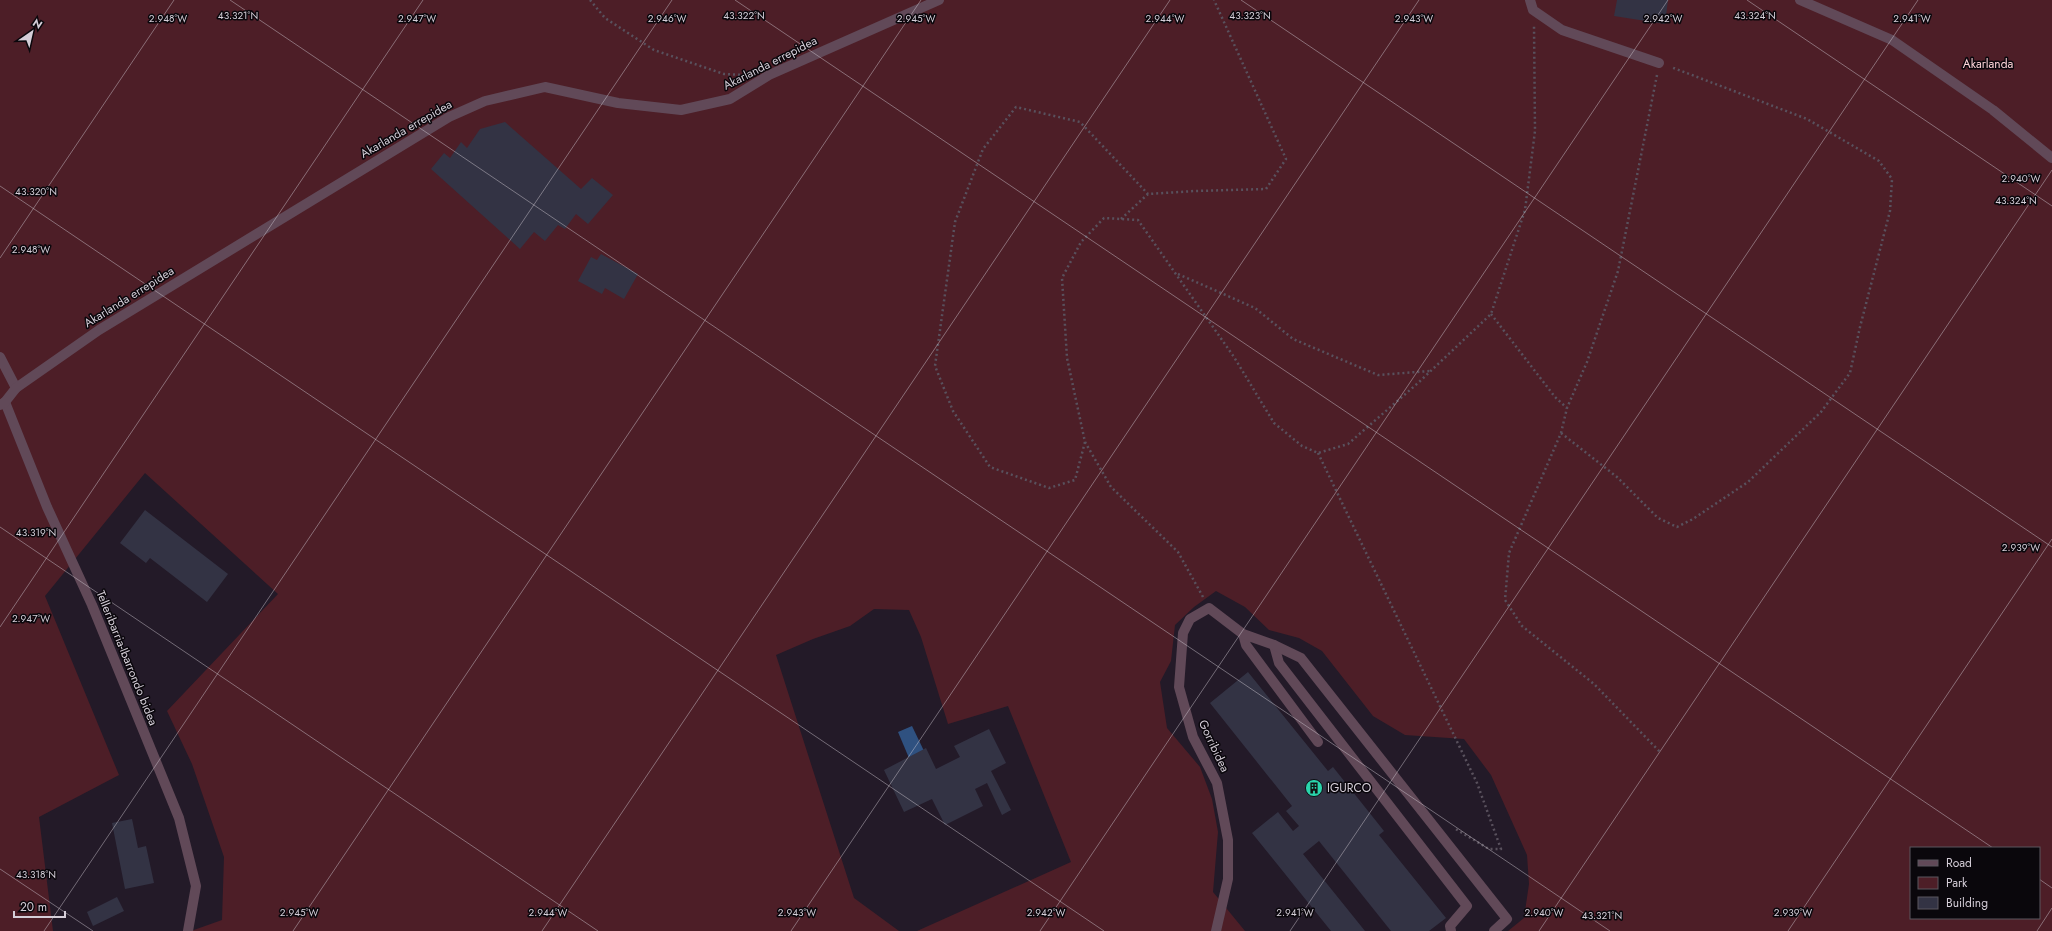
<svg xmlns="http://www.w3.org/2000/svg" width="2052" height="931" viewBox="0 0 2052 931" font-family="Jost,sans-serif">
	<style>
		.green { fill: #4d1e27; fill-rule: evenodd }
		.water { fill: #2f5180 }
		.building { fill: #334 }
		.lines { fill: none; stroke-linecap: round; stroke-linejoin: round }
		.path { stroke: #59515d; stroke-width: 2.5; stroke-dasharray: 2 3; stroke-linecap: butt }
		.minor { stroke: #614958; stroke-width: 10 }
		.ticks { fill: none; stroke: #d5ced8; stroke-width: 1; stroke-opacity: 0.45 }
		.labels { text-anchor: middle; stroke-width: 3; stroke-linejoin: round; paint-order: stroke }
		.street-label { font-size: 12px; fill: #d5ced8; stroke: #0a070c }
		.park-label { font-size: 12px; fill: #fdd3d8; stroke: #0a070c }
		.poi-label { font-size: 12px; fill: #d5ced8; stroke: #0a070c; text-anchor: start }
		.ticks-label { font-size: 10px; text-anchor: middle; fill: #d5ced8; stroke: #0a070c; stroke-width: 3; stroke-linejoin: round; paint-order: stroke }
	</style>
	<rect width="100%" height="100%" fill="#231a28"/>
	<path class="green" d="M0 0H2052V931H1508L1524 918 1529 884 1527 855 1491 775 1464 739 1405 735 1373 716 1322 651 1299 638 1269 630 1245 607 1216 591 1194 607 1175 625 1171 661 1160 682 1167 728 1200 767 1212 799 1218 832 1213 892 1245 931H917L1071 862 1008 706 948 724 921 637 909 610 874 609 850 626 813 639 776 655 854 898 899 931H191L222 920 224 857 192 764 167 711 278 594 145 473 45 596 119 775 39 817 53 931H0ZM1911 848H2039V918H1911Z"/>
	<path class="water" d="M912 726 924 751 909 758 898 732Z"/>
	<g class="building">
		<path d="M1617 0H1668L1665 24 1614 16Z"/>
		<path d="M505 122 581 189 592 178 613 195 588 224 576 214 565 229 558 225 545 241 534 232 520 249 431 169 444 153 450 158 461 142 467 148 480 129Z"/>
		<path d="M601 254 638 274 624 299 605 288 602 294 578 281 591 257 597 260Z"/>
		<path d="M145 510 228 574 207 602 150 558 146 563 120 543Z"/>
		<path d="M1248 672 1328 771 1333 767 1384 831 1379 835 1446 918 1429 931H1391L1319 841 1303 854 1365 931H1331L1252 833 1278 812 1293 831 1299 826 1286 811 1292 806 1210 703Z"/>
		<path d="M989 729 1006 763 991 771 1011 810 1002 815 987 783 975 789 983 806 945 825 932 799 904 812 884 770 926 748 936 769 960 757 954 746Z"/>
		<path d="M132 819 138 848 146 846 154 883 125 889 112 823Z"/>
		<path d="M117 897 124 911 93 926 87 912Z"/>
	</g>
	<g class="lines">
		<g class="path">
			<path d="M590 0 605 18 654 50 724 74 743 75"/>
			<path d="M1657 75 1618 271 1587 362 1567 408 1561 433 1509 553 1505 600 1522 626 1594 684 1661 753"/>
			<path d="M1121 219 1148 194 1195 191 1266 189 1286 159 1214 0"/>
			<path d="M1178 274 1255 308 1293 339 1378 375 1430 371"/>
			<path d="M1491 314 1555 397 1567 408"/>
			<path d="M1561 433 1617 477 1658 518 1677 527 1693 519 1748 482 1821 412 1850 373 1860 327 1890 211 1892 179 1879 161 1807 119 1671 67"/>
			<path d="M1085 442 1075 480 1049 488 990 467 953 411 935 366 955 222 983 149 1016 107 1080 122 1148 194"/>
			<path d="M1318 453 1477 783 1501 849H1489L1454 828"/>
			<path d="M1203 597 1178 552 1111 487 1085 442 1067 358 1062 278 1081 242 1104 218 1138 220 1234 357 1274 423 1302 446 1318 453 1348 444 1418 383 1491 314 1525 210 1535 131 1534 25"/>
		</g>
		<g class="minor">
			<path d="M1530 0 1533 10 1562 30 1659 63"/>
			<path d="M1800 0 1892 40 1993 110 2052 158"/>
			<path d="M0 357 16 388"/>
			<path d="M5 402 47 507 92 605 179 818 196 886 188 931"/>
			<path d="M0 405 5 402 16 388 99 330 449 117 485 101 545 87 618 103 681 110 730 99 769 75 939 0"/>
			<path d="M1243 634 1246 645 1318 742"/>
			<path d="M1274 645 1279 663 1467 906 1450 926 1451 931"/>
			<path d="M1216 931 1228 879V840L1217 783 1193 737 1179 687 1183 633 1190 619 1209 608 1243 634 1274 645 1301 658 1507 919 1494 931"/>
		</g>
	</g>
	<path class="ticks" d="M230 0 1610 931M735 0 1993 848M1241 0 2052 547M1747 0 2052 206M0 186 1104 931M0 258 174 0M0 527 598 931M0 627 423 0M0 869 93 931M2039 879 2052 888M44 931 672 0M293 931 921 0M542 931 1170 0M791 931 1419 0M1040 931 1668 0M1290 931 1918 0M1539 931 2052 170M1788 931 2052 539M2037 931 2052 908"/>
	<defs>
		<g id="building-disc" transform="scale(0.9)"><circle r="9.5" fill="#2ad5ac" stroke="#0a070c"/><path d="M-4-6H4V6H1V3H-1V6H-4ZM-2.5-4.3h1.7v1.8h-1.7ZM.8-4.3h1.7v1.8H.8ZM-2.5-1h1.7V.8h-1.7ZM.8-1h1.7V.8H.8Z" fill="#111"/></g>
	</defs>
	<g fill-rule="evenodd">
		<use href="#building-disc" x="1314" y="788"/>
	</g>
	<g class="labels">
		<g class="street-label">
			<text transform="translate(770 63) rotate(-27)" y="4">Akarlanda errepidea</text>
			<text transform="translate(406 129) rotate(-30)" y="4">Akarlanda errepidea</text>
			<text transform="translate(129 297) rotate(-32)" y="4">Akarlanda errepidea</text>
			<text transform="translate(127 658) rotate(68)" y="4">Telleribarria-Ibarrondo bidea</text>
			<text transform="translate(1214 746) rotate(65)" y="4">Gorribidea</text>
		</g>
		<g class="park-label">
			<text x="1988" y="68">Akarlanda</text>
		</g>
		<g class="poi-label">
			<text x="1327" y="792">IGURCO</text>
		</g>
	</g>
	<g class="ticks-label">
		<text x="1250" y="19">43.323°N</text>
		<text x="1755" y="19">43.324°N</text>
		<text x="238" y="19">43.321°N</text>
		<text x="744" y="19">43.322°N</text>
		<text x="168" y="22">2.948°W</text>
		<text x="417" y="22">2.947°W</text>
		<text x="916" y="22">2.945°W</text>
		<text x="1663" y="22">2.942°W</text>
		<text x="1912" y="22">2.941°W</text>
		<text x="667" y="22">2.946°W</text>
		<text x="1165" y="22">2.944°W</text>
		<text x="1414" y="22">2.943°W</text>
		<text x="2021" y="182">2.940°W</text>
		<text x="36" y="195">43.320°N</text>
		<text x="2016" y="204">43.324°N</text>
		<text x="31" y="253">2.948°W</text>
		<text x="36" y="536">43.319°N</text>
		<text x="2021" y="551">2.939°W</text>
		<text x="31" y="622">2.947°W</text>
		<text x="36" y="878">43.318°N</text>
		<text x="299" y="916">2.945°W</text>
		<text x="548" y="916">2.944°W</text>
		<text x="797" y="916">2.943°W</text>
		<text x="1046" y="916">2.942°W</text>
		<text x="1295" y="916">2.941°W</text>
		<text x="1544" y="916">2.940°W</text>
		<text x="1793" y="916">2.939°W</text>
		<text x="1602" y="919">43.321°N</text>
	</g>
	<rect x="1910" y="847" width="130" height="72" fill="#0a070c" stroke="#5b575e"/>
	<rect x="1918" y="860" width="20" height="6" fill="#614958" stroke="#5b575e"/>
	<text x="1946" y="867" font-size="12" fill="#d5ced8">Road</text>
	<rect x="1918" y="877" width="20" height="12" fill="#4d1e27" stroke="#5b575e"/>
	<text x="1946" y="887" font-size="12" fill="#d5ced8">Park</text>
	<rect x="1918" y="897" width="20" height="12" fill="#333344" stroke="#5b575e"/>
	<text x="1946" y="907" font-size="12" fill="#d5ced8">Building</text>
	<g transform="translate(32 32) rotate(34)" stroke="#0a070c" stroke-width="3" paint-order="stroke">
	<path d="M0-3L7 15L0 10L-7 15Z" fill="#d5ced8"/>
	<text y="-6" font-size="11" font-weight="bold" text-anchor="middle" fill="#d5ced8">N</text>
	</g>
	<path d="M14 911v6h51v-6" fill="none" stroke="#d5ced8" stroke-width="2"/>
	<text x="20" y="911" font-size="12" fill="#d5ced8" stroke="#0a070c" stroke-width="3" paint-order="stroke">20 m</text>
</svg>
